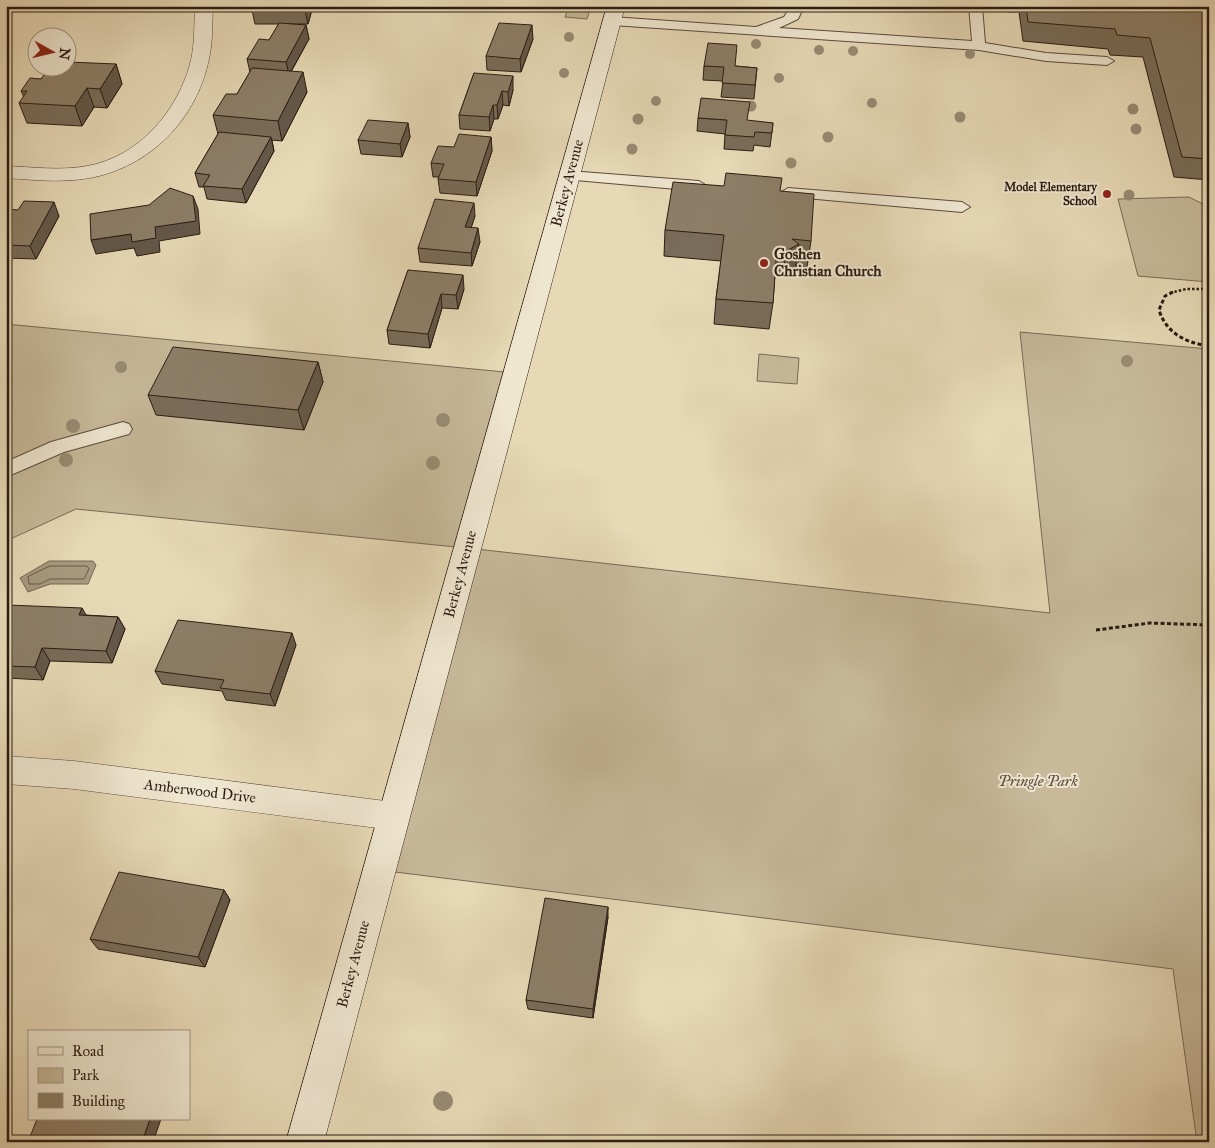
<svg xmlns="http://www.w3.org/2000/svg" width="1215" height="1148" viewBox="0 0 1215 1148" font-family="'IM FELL Great Primer',serif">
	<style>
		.green { fill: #c7b99a; stroke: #796a56 }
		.water { fill: #a7997f; stroke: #756754 }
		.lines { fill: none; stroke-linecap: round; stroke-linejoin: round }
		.shore { stroke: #695a49; stroke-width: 1 }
		.lane-casing { stroke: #5a4b3c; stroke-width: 2 }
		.street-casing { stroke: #5a4b3c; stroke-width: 1 }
		.secondary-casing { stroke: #2b1c13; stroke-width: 1 }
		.path-far1 { stroke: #2b1c13; stroke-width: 2.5; stroke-dasharray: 2.5 2; stroke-linecap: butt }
		.path { stroke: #2b1c13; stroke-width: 3; stroke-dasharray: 4 2.5; stroke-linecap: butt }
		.lane { fill: #efe6d0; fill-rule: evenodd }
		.street { fill: #efe6d0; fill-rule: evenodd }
		.secondary { fill: #efe6d0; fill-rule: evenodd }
		.tree { fill: #998b73 }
		.wall { fill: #796c59; stroke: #2b1c13 }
		.shaded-wall { fill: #635849; stroke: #2b1c13 }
		.building { fill: #8d7e68; stroke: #2b1c13 }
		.poi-dot { fill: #8f2418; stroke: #efe6d0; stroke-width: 2 }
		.labels { text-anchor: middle; stroke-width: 4; stroke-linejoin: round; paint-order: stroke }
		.far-poi-label { font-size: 12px; font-weight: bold; fill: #2b1c13; stroke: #efe6d0; text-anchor: end }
		.street-label { font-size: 15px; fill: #2b1c13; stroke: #efe6d0 }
		.poi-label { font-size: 15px; font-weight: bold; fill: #2b1c13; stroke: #efe6d0; text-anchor: start }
		.park-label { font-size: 15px; font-style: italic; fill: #5a4b3c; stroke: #efe6d0 }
	</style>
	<rect width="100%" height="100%" fill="#e7d9b6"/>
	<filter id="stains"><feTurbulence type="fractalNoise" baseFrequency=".004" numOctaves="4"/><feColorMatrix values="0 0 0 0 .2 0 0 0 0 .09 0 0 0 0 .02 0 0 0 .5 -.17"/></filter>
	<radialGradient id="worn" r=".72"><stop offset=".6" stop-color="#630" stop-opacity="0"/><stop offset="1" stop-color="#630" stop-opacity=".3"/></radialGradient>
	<g class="green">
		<path d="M569 6H591L587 19 565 17Z"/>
		<path d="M1189 197 1209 207V282L1138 276 1118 199Z"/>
		<path d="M6 324 515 373 467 548 1050 613 1020 332 1209 349V1142H1197L1173 969 379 870 466 548 76 509 6 541Z"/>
		<path d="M759 354 799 358 797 384 757 381Z"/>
	</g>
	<path class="water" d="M49 561H93L96 565 88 584H50L28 592 20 578Z"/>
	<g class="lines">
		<path class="shore" d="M50 566H87L89 569 84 579H50L40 584H29L28 577Z"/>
		<g class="lane-casing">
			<g id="lane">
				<path d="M791 6H804L798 19 779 28 972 41 969 6H982L985 43 1046 53 1107 57 1114 61 1107 65 1046 61 979 50 612 25 605 21 612 17 756 27 784 17Z"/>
				<path d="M569 171 699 181 707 186 699 191 564 179 561 176Z"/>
				<path d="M788 188 962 202 970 207 962 212 783 196 780 193Z"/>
				<path d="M123 422 129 424 132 429 129 434 64 452 6 477V462L51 442Z"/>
			</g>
		</g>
		<g class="street-casing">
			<g id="street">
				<path d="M195 6H213C212 24 213 42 209 59 197 119 150 167 90 178 62 183 34 180 6 178V166C33 167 60 171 87 166 139 157 179 110 191 60 195 42 194 24 195 6Z"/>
				<path d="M6 756 74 761 393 802 404 806 409 816 404 826 393 830 74 789 6 784Z"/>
			</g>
		</g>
		<g class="secondary-casing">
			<path id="secondary" d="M607 6H625L324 1142H286Z"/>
		</g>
		<path class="path-far1" d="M1170 293 1186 289H1209"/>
		<g class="path">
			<path d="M1173 292 1165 296 1159 310C1166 333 1186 343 1209 346"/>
			<path d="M1096 630 1150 623 1209 625"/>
		</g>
		<use href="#lane" class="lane"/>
		<use href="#street" class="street"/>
		<use href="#secondary" class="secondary"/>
	</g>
	<g class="tree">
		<circle cx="569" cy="37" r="5"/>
		<circle cx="756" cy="44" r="5"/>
		<circle cx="819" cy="50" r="5"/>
		<circle cx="853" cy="51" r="5"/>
		<circle cx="970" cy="54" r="5"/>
		<circle cx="564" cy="73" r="5"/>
		<circle cx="779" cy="78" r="5"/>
		<circle cx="656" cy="101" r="5"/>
		<circle cx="872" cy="103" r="5"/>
		<circle cx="751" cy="106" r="5.5"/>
		<circle cx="1133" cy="109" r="5.5"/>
		<circle cx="960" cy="117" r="5.5"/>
		<circle cx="638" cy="119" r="5.5"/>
		<circle cx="1136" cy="129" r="5.5"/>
		<circle cx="828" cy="137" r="5.5"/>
		<circle cx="632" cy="149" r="5.5"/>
		<circle cx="791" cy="163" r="5.5"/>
		<circle cx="1129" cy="195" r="5.5"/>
		<circle cx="1127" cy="361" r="6"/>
		<circle cx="121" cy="367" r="6"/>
		<circle cx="443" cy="420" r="7"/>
		<circle cx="73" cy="426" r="7"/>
		<circle cx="66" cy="460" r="7"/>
		<circle cx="433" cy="463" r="7"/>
		<circle cx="443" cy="1101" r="10"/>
	</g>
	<g class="wall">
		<path d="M86 6H141L138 10Z"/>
		<path d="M313 6 308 24H286L306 25 309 39 291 72 307 92 282 141 272 140 274 151 246 203 207 199 204 187H199L195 173 218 134 213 115 237 94 250 72 247 59 269 40 279 24H255L252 10Z"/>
		<path d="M423 6H438L437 7Z"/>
		<path d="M1006 6H1209V180L1174 177 1143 57 1110 55 1108 49 1023 41 1019 12H1007Z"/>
		<path d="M533 39 521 72 487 70 486 56Z"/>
		<path d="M116 64 122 84 107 108 94 107 82 126 27 123 19 103 24 97 21 91 41 79Z"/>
		<path d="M704 66H735L757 68 754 99 721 97 723 81 703 80Z"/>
		<path d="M474 73 513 90 509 106 503 105 498 119H494L490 131 460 129 459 115Z"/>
		<path d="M698 118 773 123 770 147 754 145 753 151 724 149 725 134 697 131Z"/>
		<path d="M408 123 410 137 402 157 361 154 358 140Z"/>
		<path d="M491 137 492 151 477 196 440 193 438 179 439 177H433L431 163 454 147Z"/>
		<path d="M780 191 811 241 807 267 796 266 795 270 782 277 775 274 773 303 769 329 714 324 716 299 721 261 664 256 665 230Z"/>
		<path d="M6 209 59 216 36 259 6 258Z"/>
		<path d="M475 216 471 227 480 242 472 266 420 262 418 248Z"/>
		<path d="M408 270 464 289 458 309 442 308 430 348 389 344 387 330Z"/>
		<path d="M318 362 323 382 304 430 156 415 148 395Z"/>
		<path d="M6 609 86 615 118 617 125 629 112 663 50 661 43 680 6 678Z"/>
		<path d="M296 645 275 706 226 700 222 691 162 684 155 671Z"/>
		<path d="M224 890 230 900 205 967 98 949 90 939Z"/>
		<path d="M608 917 593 1018 528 1009 526 1000Z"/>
	</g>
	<g class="shaded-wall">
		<path d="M136 6H141L138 10Z"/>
		<path d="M307 6H313L308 24 305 10Z"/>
		<path d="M306 25 309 39 289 75 286 62Z"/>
		<path d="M532 25 533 39 521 72 520 59Z"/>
		<path d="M116 64 122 84 107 108 100 89Z"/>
		<path d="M303 72 307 92 282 141 278 121Z"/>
		<path d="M513 76V90L509 106 508 92Z"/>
		<path d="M87 88 94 107 82 126 75 106Z"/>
		<path d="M502 91 503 105 498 119 497 105Z"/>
		<path d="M493 105 494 119 490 131 489 117Z"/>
		<path d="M408 123 410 137 402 157 400 144Z"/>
		<path d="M271 137 274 151 246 203 242 189Z"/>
		<path d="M491 137 492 151 477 196 476 182Z"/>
		<path d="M193 196 198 209 200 234 159 241 160 252 137 256 134 248 96 254 91 240 131 234 155 227Z"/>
		<path d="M54 202 59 216 36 259 30 246Z"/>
		<path d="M474 203 475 216 467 241 465 227Z"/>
		<path d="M478 228 480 242 472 266 471 253Z"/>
		<path d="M799 244 795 270 782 277 786 251Z"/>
		<path d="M463 275 464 289 458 309 456 295Z"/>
		<path d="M441 294 442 308 430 348 428 334Z"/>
		<path d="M318 362 323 382 304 430 298 410Z"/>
		<path d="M82 608 89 620 79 615Z"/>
		<path d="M118 617 125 629 112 663 106 651Z"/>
		<path d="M292 633 296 645 275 706 270 694Z"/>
		<path d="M42 648 50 661 43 680 35 667Z"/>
		<path d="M224 890 230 900 205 967 198 957Z"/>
		<path d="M608 907V917L593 1018V1009Z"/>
		<path d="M150 1119H161L153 1142H142Z"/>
	</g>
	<g class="building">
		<path d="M253 6H307L305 10H252Z"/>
		<path d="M1026 6H1209V159L1182 157 1150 38 1117 35 1115 29 1028 22Z"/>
		<path d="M279 23 306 25 286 62 247 59 259 39 269 40Z"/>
		<path d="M499 23 532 25 520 59 486 56Z"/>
		<path d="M708 43 737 45 735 66 757 68 755 85 722 83 724 67 704 66Z"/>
		<path d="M68 62 116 64 100 89 87 88 75 106 19 103 27 91H21L30 78 41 79 49 68H68Z"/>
		<path d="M252 68 303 72 278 121 213 115 226 94H237Z"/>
		<path d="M474 73 513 76 508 92 502 91 497 105H493L489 117 459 115Z"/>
		<path d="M701 98 750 102 747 120 773 123 772 133 755 132 754 137 725 135 727 120 698 118Z"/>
		<path d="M368 120 408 123 400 144 358 140Z"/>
		<path d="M219 132 271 137 242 189 203 186 210 175 195 173Z"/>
		<path d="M459 134 491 137 476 182 438 179 444 164 431 163 438 146 454 147Z"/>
		<path d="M726 173 782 178 780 191 814 194 811 241 792 239 799 244 786 251 777 247 773 303 716 299 724 235 665 230 673 182 724 186Z"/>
		<path d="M170 188 193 196 196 221 155 227 156 238 132 242 131 234 91 240 90 214 149 205Z"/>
		<path d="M435 199 474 203 465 227 478 228 471 253 418 248Z"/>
		<path d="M24 201 54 202 30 246 6 245V209L18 210Z"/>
		<path d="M408 270 463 275 456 295 441 294 428 334 387 330Z"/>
		<path d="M173 347 318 362 298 410 148 395Z"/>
		<path d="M8 605 82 608 79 615 118 617 106 651 42 648 35 667 6 666V609Z"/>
		<path d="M178 620 292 633 270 694 220 688 224 680 155 671Z"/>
		<path d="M119 872 224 890 198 957 90 939Z"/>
		<path d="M545 898 608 907 593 1009 526 1000Z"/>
		<path d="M37 1119H150L142 1142H28Z"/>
	</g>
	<g class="poi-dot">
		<circle cx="1107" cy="194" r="5"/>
		<circle cx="764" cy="263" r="5"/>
	</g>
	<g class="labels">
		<g class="far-poi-label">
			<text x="1097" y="191">Model Elementary<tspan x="1097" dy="14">School</tspan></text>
		</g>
		<g class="street-label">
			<text transform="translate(567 183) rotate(-75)" y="5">Berkey Avenue</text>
			<text transform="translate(460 574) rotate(-75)" y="5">Berkey Avenue</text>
			<text transform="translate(200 791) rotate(7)" y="5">Amberwood Drive</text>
			<text transform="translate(353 964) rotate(-75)" y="5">Berkey Avenue</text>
		</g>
		<g class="poi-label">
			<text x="774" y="259">Goshen<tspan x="774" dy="17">Christian Church</tspan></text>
		</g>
		<g class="park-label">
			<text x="1038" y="786">Pringle Park</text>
		</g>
	</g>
	<rect width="1215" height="1148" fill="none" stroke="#e7d9b6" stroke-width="25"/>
	<rect x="8" y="8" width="1200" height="1133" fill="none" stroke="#2b1c13" stroke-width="2.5"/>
	<rect x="12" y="12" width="1190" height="1123" fill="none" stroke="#2b1c13"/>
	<rect x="28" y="1030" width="162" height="90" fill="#efe6d0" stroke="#a19584"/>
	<rect x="38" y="1047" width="25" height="8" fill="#efe6d0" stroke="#a19584"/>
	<text x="72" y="1056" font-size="15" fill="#2b1c13">Road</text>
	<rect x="38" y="1068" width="25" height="15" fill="#c7b99a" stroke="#a19584"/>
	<text x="72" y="1080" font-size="15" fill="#2b1c13">Park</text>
	<rect x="38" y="1093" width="25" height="15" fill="#8d7e68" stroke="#a19584"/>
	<text x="72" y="1106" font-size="15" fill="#2b1c13">Building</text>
	<g transform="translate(52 52) rotate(98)"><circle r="24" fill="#efe6d0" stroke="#a19584"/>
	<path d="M0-4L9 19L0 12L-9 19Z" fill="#8f2418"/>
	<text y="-8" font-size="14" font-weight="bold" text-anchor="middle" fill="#2b1c13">N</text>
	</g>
	<rect width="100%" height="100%" filter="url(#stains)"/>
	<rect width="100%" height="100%" fill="url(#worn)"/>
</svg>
